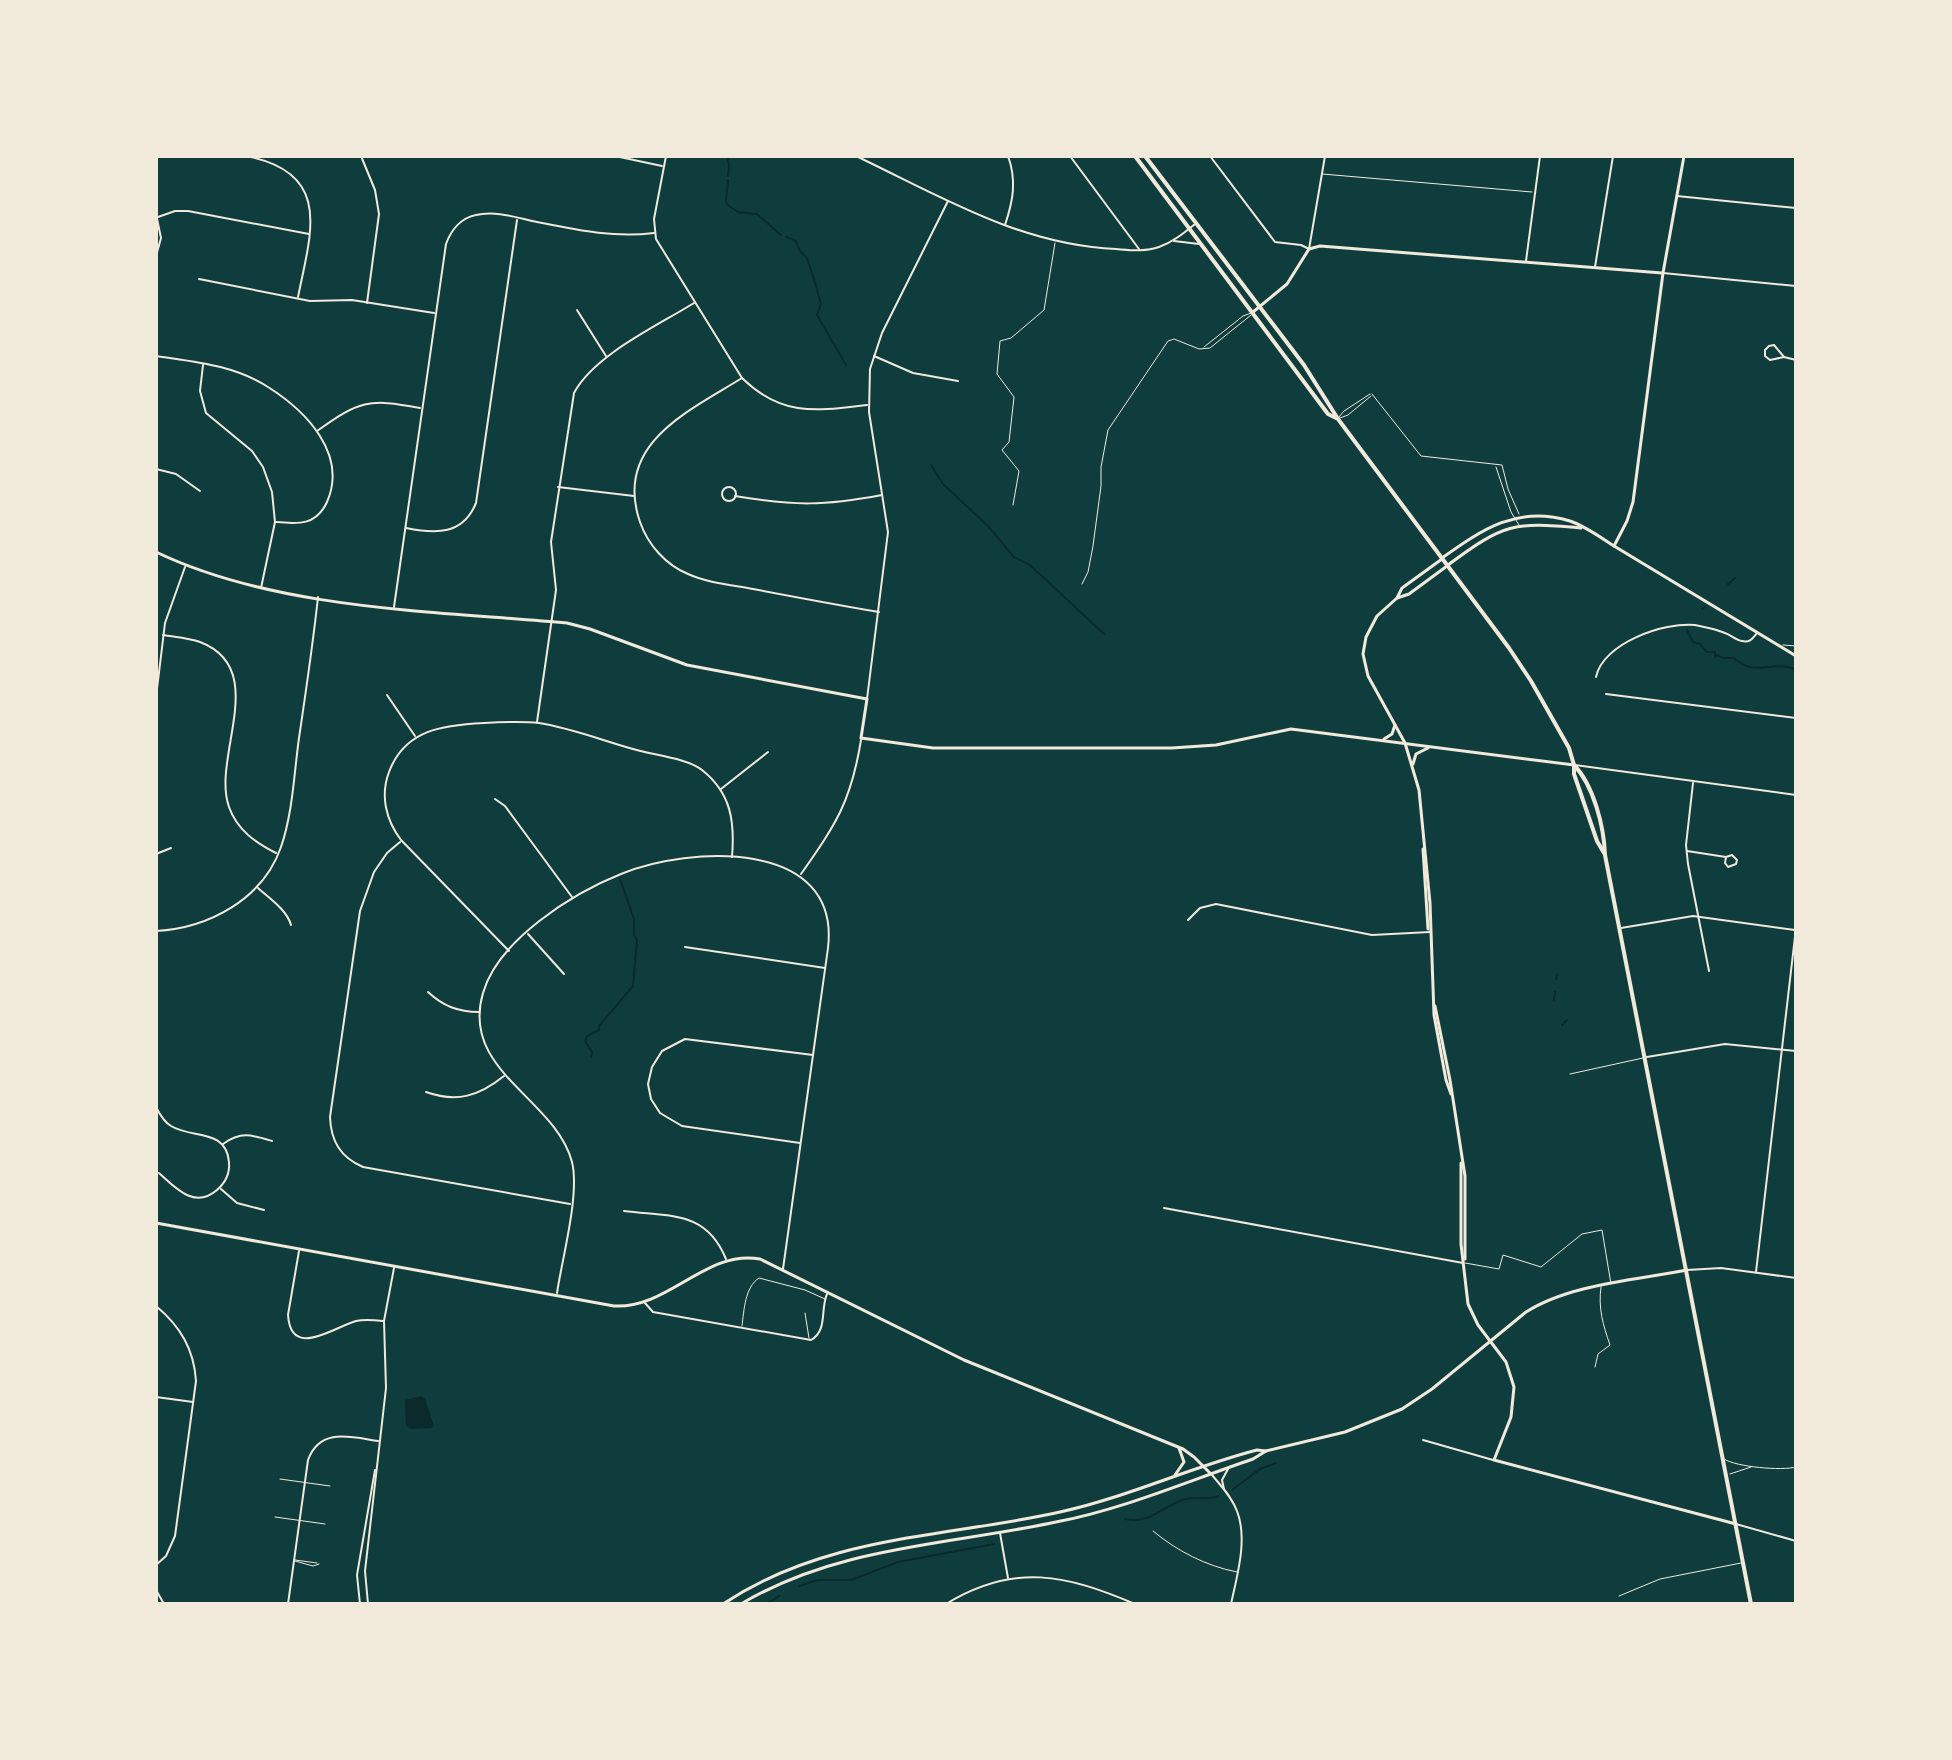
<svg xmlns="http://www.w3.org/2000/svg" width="1952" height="1760" viewBox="0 0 1952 1760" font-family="Lora,serif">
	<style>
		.water { fill: #0a2a2b }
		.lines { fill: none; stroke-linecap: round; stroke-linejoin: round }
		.stream { stroke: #0a2a2b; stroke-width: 2 }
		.service { stroke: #f1e9da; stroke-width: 1 }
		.minor { stroke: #f1e9da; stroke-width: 2 }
		.tertiary { stroke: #f1e9da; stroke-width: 3 }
		.secondary { stroke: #f1e9da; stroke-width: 3 }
		.primary { stroke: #f1e9da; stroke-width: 4 }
	</style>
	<rect width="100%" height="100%" fill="#0f3d3e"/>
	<path class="water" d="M421 1396 425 1399 434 1426 432 1428 410 1429 406 1426 405 1400Z"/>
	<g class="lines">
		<g class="stream">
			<path d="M727 156 729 165 728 176"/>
			<path d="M728 180 726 202 729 206 738 212 757 214 781 235"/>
			<path d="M786 237 795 240 800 251 807 258 814 279 821 304 817 315 846 365"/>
			<path d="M931 465 943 484 988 526 1014 557 1030 565 1104 634"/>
			<path d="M1728 584 1735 578"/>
			<path d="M1702 609 1705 607"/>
			<path d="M1687 630 1693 642 1700 644 1707 652H1715V657L1717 655 1723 658H1734C1756 678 1769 660 1795 669"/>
			<path d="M1556 979 1557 974"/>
			<path d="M1554 1000 1555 992"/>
			<path d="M1562 1025 1567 1020"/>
			<path d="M591 1057 592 1052 585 1041 587 1036 599 1030V1026L633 986 637 940 634 935V919L620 879"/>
			<path d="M1232 1490 1260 1469 1276 1463"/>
			<path d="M1125 1519C1150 1525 1163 1505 1186 1499 1198 1496 1208 1501 1219 1496"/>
			<path d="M799 1586 818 1580H851L898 1562 994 1544"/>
			<path d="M767 1604 779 1596"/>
		</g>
		<g class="service">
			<path d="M1322 174 1532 192"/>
			<path d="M1204 347 1243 316 1251 313"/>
			<path d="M1372 394 1421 456 1502 465 1508 489 1519 514"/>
			<path d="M1339 417 1344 411 1370 394"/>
			<path d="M1340 418 1348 415 1371 396"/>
			<path d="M1496 467 1511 512 1519 525"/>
			<path d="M1013 505 1019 471 1002 450 1009 442 1014 397 997 374 1000 341 1011 338 1044 310 1055 243"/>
			<path d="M1082 584 1088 572 1093 546 1101 486V467L1108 430 1168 341 1174 339 1199 349 1210 348 1251 315"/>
			<path d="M1783 645 1796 646"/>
			<path d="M1570 1074 1643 1058"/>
			<path d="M1465 1263 1499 1269 1503 1255 1541 1267 1582 1234 1602 1230 1611 1284"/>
			<path d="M805 1313 809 1338"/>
			<path d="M742 1326C744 1310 745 1287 759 1278L805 1290 825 1299"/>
			<path d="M1595 1367 1598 1354 1610 1345C1603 1325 1598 1308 1601 1287"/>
			<path d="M1724 1459C1736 1467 1782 1471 1796 1467"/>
			<path d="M1730 1474 1751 1467"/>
			<path d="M280 1479 330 1486"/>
			<path d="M275 1517 325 1524"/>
			<path d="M1153 1531C1177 1551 1206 1566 1237 1572"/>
			<path d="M295 1560 317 1563"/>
			<path d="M295 1561 313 1566 319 1564"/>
			<path d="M1619 1596 1660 1579 1741 1563"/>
		</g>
		<g class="minor">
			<path d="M246 156C333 173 311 232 298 297"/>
			<path d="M361 156 375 190 379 214 367 303"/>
			<path d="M615 156 662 166"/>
			<path d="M666 156 654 219 656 239 742 378C782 417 816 411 867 405"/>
			<path d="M856 156C940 196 1020 245 1116 249 1130 250 1145 252 1159 247 1173 242 1184 233 1195 224"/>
			<path d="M1070 156 1139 249"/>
			<path d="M1210 156 1275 242 1301 245 1309 249 1325 156"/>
			<path d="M1677 196 1796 208"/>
			<path d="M156 214 161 238 156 256"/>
			<path d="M158 217 175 211H188L309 234"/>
			<path d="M1005 225C1013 201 1017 181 1008 156"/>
			<path d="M1174 241 1199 244"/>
			<path d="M1526 261 1540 156"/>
			<path d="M1595 267 1613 156"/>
			<path d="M1663 273 1796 286"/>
			<path d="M199 279 310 301 352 300 434 313"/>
			<path d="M577 310 606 356"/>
			<path d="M156 356C195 362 234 365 268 387 306 411 348 454 327 502 316 526 298 524 275 522"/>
			<path d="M874 356 913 373 958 381"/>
			<path d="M1784 357 1774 345 1769 346 1765 350V356L1770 360 1784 357 1796 360"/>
			<path d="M203 365 200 391 206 413 252 451 263 467 272 492 275 522 261 588"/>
			<path d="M742 378C689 411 613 444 640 522 648 545 666 565 688 574 708 583 732 585 753 589 795 597 837 605 879 612"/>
			<path d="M317 431C359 401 368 398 420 408"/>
			<path d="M156 469 176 474 200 491"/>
			<path d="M558 487 634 496"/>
			<circle cx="729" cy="494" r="7"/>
			<path d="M735 496C794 506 824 506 882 495"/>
			<path d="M406 528C436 534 463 535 476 503L517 220"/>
			<path d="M394 607 446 244C451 230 461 218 476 215 495 210 518 218 537 222 577 230 613 238 654 233"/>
			<path d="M163 635C175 637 189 638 200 642 271 669 211 757 229 807 237 830 256 843 276 853"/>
			<path d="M1596 677C1603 643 1664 622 1695 625 1705 627 1716 629 1725 633 1731 635 1736 640 1742 641 1750 643 1753 638 1757 633"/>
			<path d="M1606 694 1796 718"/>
			<path d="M387 695 415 736"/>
			<path d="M156 697 165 623 185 567"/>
			<path d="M867 699 888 532 869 412 870 369 882 333 948 201"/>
			<path d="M537 722 556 590 551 542 574 393C594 355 657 326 694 303"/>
			<path d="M1575 765 1796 795"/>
			<path d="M1693 783 1686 845 1688 864 1709 971"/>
			<path d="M721 789 768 752"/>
			<path d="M495 799 505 806 572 897"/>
			<path d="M400 842 387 853 374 872 360 911 330 1117C331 1141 340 1157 363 1167L570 1204"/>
			<path d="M1687 851 1726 857 1732 855 1737 860 1736 864 1728 867 1725 863 1726 857"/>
			<path d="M156 854 171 848"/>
			<path d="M801 874C836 824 851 802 861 740"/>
			<path d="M258 888C269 898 287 910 291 925"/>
			<path d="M1188 920 1200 908 1216 904 1372 935 1430 932"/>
			<path d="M1621 928 1693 916 1795 930"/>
			<path d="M156 931C209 928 263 899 281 847 293 812 294 773 299 738 306 691 313 644 318 597"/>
			<path d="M528 934 564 974"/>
			<path d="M685 947 825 968"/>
			<path d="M509 951 401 840C386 820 380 796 389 772 405 729 444 725 484 723 502 722 521 721 539 723 571 728 601 740 633 749 652 755 687 758 702 770 731 793 735 821 732 857"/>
			<path d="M428 992C443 1006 458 1012 479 1012"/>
			<path d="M1647 1057 1725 1044 1796 1051"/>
			<path d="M426 1092C457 1103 479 1096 504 1076"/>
			<path d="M156 1107C160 1115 164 1122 171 1126 192 1139 226 1128 229 1162 230 1173 225 1183 217 1190 195 1209 176 1189 159 1173"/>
			<path d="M800 1143 682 1126 660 1113 651 1099 648 1084 652 1067 662 1051 685 1039 813 1055"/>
			<path d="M223 1144C241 1131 252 1135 272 1141"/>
			<path d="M221 1189 237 1203 264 1210"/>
			<path d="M1164 1208 1463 1263"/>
			<path d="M624 1211C670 1217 706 1210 726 1259"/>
			<path d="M299 1251 288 1315C291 1360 334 1327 356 1321 365 1319 374 1320 383 1321"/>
			<path d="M1687 1270 1721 1268 1796 1278"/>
			<path d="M1756 1272 1796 928"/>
			<path d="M557 1293C562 1259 580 1194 572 1162 555 1098 460 1071 483 993 498 940 573 893 621 874 689 846 841 838 828 948L783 1269"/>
			<path d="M645 1303 653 1312 811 1340C828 1330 820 1310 827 1294"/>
			<path d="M156 1306C180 1326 194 1349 196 1381L175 1536 166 1556 156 1565"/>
			<path d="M156 1397 193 1402"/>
			<path d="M1423 1440 1493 1460"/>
			<path d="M1212 1475C1221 1486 1232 1497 1237 1511 1248 1539 1237 1576 1231 1604"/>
			<path d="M1224 1489 1222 1480 1228 1469"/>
			<path d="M1736 1524 1796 1541"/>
			<path d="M1000 1533 1008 1578"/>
			<path d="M156 1590 164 1604"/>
			<path d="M288 1604 308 1460C320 1427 351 1437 378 1441"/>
			<path d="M360 1604 357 1575 375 1470"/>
			<path d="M368 1604 365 1571 386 1388 384 1321 394 1268"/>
			<path d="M946 1604C1014 1562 1067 1575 1135 1604"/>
		</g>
		<g class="tertiary">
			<path d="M1253 312 1287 284 1309 249 1320 246 1662 273"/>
			<path d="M1614 546 1796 656"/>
			<path d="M156 552C277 610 435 611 567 623L590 629 687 665 867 699 861 738 933 748H1172L1216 745 1291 729 1574 765"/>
			<path d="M1442 559 1402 588 1397 598 1377 616 1366 637 1363 654 1368 676 1405 743 1419 790 1430 903 1434 1015 1446 1080 1451 1094"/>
			<path d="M1397 598 1409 594 1447 566"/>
			<path d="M1384 739 1392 734 1395 725"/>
			<path d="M1413 764 1416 754 1428 748"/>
			<path d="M1423 849 1428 929"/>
			<path d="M1435 1006 1450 1080 1465 1176V1259"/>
			<path d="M1461 1163V1244L1468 1304 1478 1325 1506 1362 1514 1387 1511 1417 1494 1460 1736 1524"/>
			<path d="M156 1223 614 1306C669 1309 706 1249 760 1259L964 1360 1183 1449 1194 1457 1210 1473"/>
			<path d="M1175 1475 1184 1462 1179 1448"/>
		</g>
		<g class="secondary">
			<path d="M1442 558C1483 529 1517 505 1570 521 1585 526 1600 537 1614 546L1627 521 1633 502 1663 273 1684 156"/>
			<path d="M1448 565C1505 523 1512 522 1581 528"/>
			<path d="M723 1604C827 1535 943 1538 1060 1512 1128 1497 1191 1467 1257 1450L1266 1451"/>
			<path d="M741 1604C838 1546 949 1545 1056 1522 1124 1509 1188 1481 1253 1459L1266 1451 1345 1432 1402 1409 1432 1389 1526 1312C1570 1284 1636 1280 1687 1270"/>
		</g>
		<g class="primary">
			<path d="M1135 156 1328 414 1336 418"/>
			<path d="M1145 156 1304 365 1338 419 1509 648 1531 681 1569 748 1574 765V774L1597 841 1604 853"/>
			<path d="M1574 765C1594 786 1604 827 1605 855L1751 1604"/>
		</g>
	</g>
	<rect width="1952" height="1760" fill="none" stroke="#f1e9da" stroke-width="316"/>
</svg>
